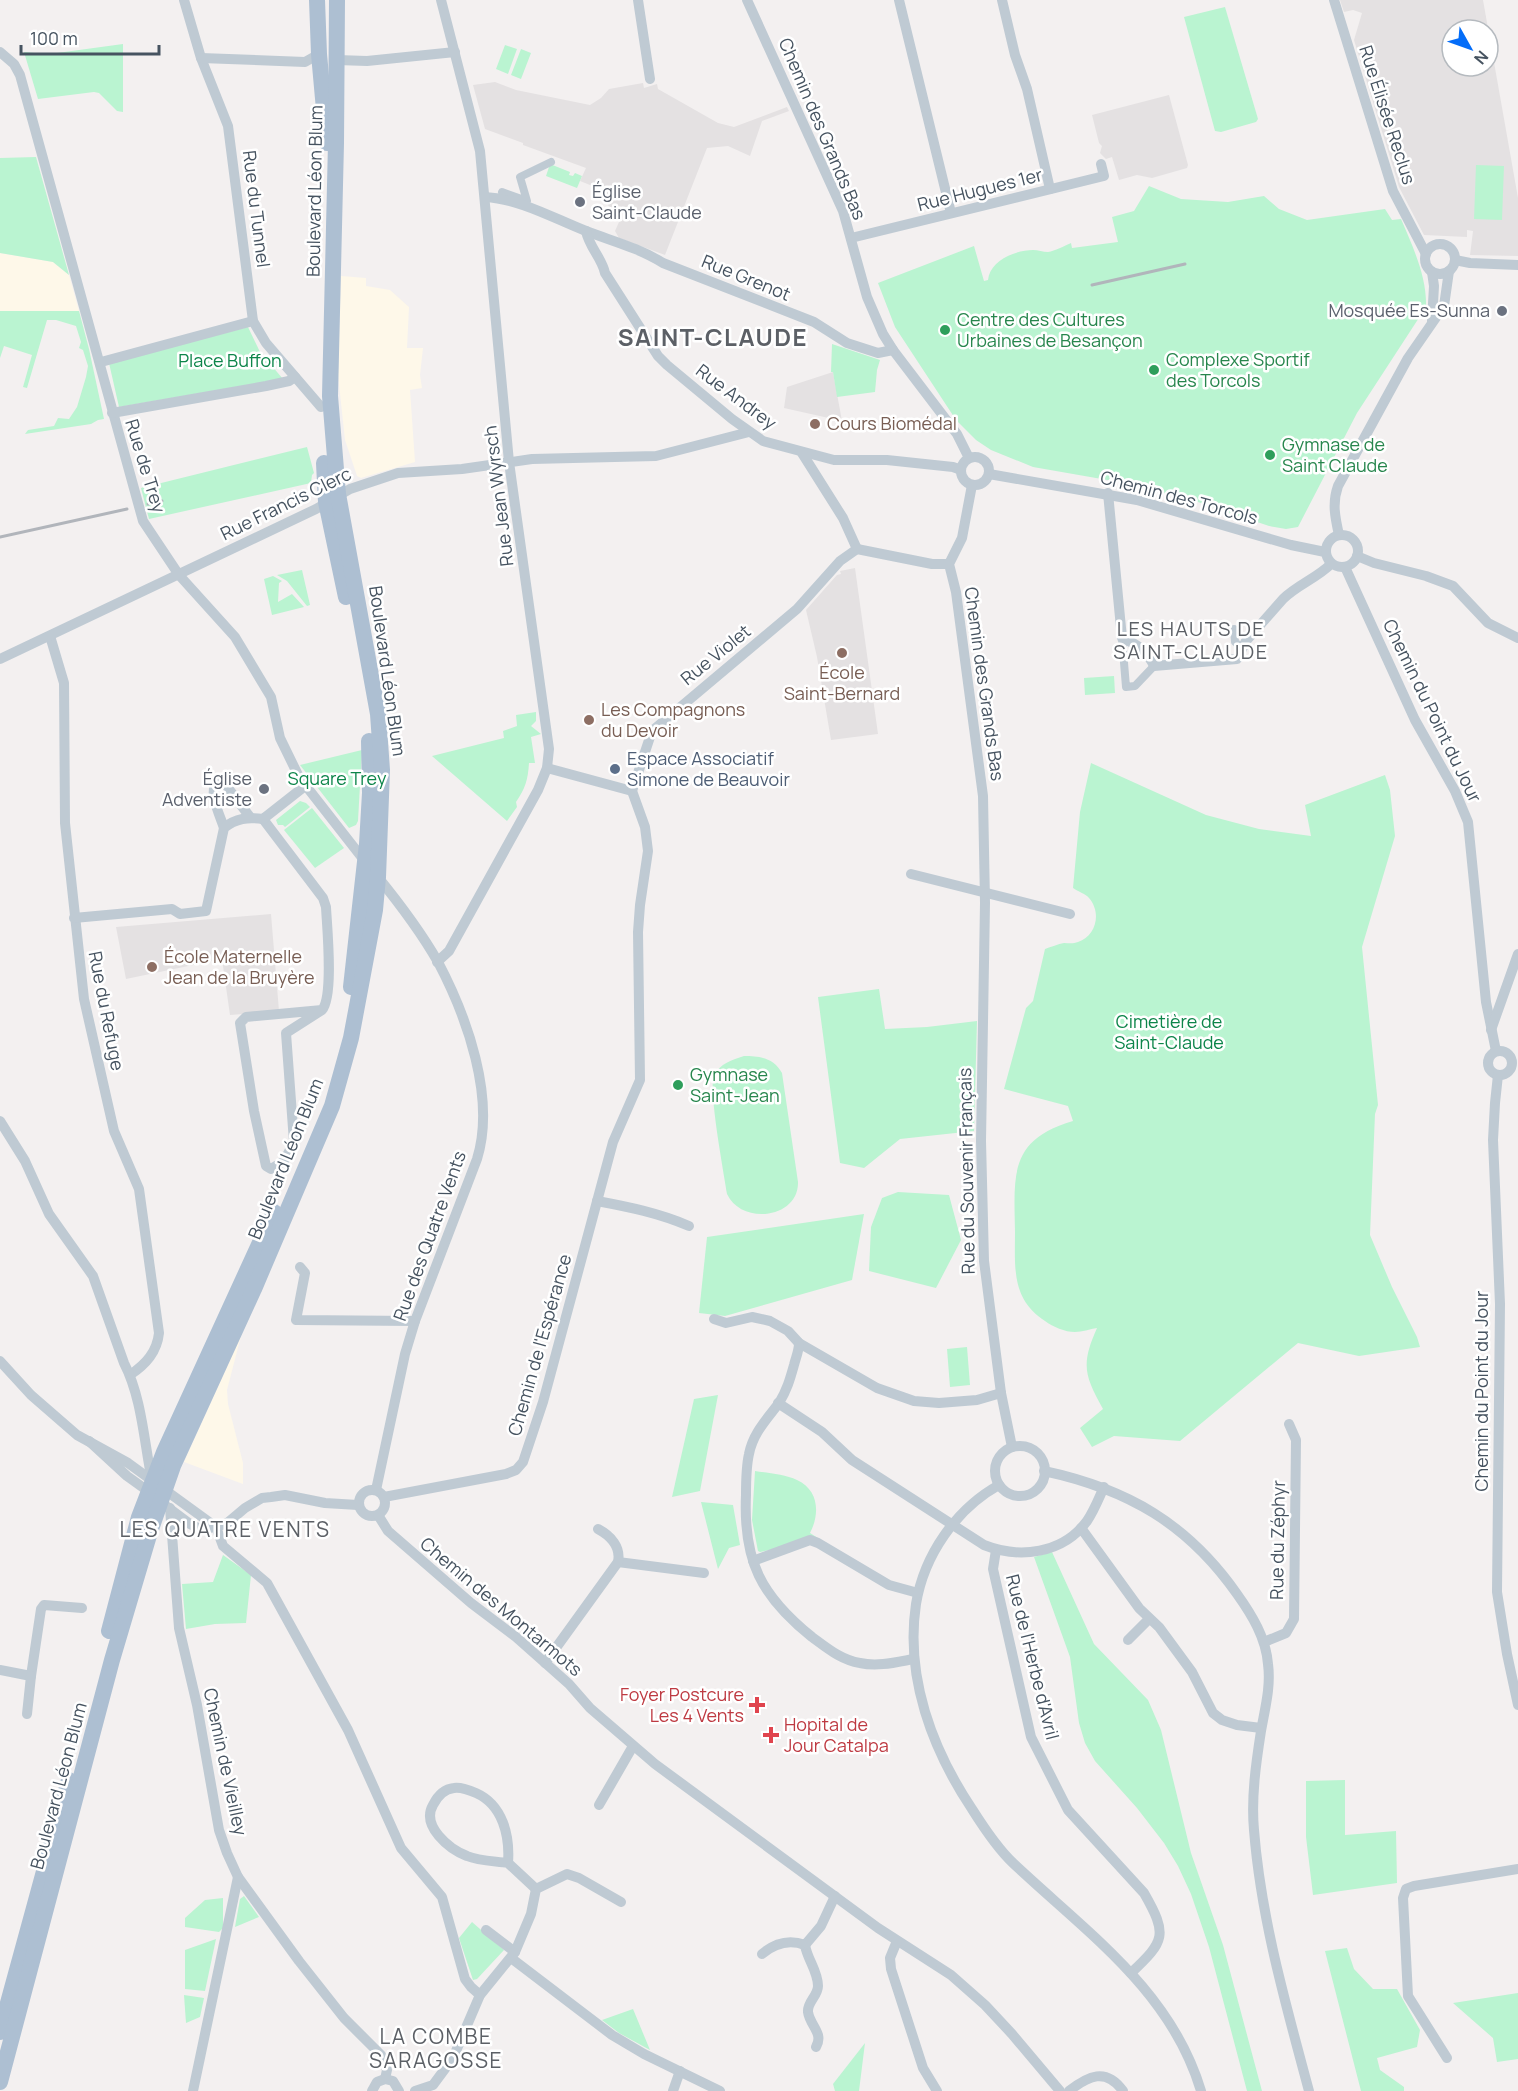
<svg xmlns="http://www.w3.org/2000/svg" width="1518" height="2091" viewBox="0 0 1518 2091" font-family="Manrope,sans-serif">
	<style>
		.commercial { fill: #fef8e9 }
		.education { fill: #e4e1e2; fill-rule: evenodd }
		.green { fill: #baf4d1 }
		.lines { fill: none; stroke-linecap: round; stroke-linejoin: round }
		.pedestrian { stroke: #bfcad3; stroke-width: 8 }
		.minor { stroke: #bfcad3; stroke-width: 10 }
		.primary { stroke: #adbfd2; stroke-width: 16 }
		.rail { stroke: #b1b5bb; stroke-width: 3 }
		.worship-dot { fill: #6b7280; stroke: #fff; stroke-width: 2 }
		.leisure-dot { fill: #2e9e5b; stroke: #fff; stroke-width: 2 }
		.education-dot { fill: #8d6e63; stroke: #fff; stroke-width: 2 }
		.service-dot { fill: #5c6f8a; stroke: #fff; stroke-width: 2 }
		.health-dot { fill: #e0444e; stroke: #fff; stroke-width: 2 }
		.labels { text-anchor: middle; stroke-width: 5; stroke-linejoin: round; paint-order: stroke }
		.street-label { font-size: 18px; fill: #465360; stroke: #fff }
		.worship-label { font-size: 18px; fill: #5b616d; stroke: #fff; text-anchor: end }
		.leisure-label { font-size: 18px; fill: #27864d; stroke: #fff; text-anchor: start }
		.park-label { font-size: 18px; fill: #0d854a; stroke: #fff }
		.education-label { font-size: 18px; fill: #785e54; stroke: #fff; text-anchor: start }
		.service-label { font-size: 18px; fill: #4e5e75; stroke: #fff; text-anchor: start }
		.health-label { font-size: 18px; fill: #be3a42; stroke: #fff; text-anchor: end }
		.neighbourhood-label { font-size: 20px; letter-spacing: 1.5px; fill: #5c6066; stroke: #fff }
		.quarter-label { font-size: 21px; letter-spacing: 1.5px; fill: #5c6066; stroke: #fff }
		.district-label { font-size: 24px; font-weight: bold; letter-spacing: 1.5px; fill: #5c6066; stroke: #fff }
	</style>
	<rect width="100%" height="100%" fill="#f3f0f0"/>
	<g class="commercial">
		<path d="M0 253 53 262 69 275 79 311H0Z"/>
		<path d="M341 276 366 278V286L390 290 409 307 407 348H423L420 375 422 388 410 390 415 462 361 478 357 476 345 440 338 375Z"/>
		<path d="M241 1336 227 1390 228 1404 243 1463V1484L184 1462Z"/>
	</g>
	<g class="education">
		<path d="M1340 0H1483L1518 198V256L1470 255 1473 231 1467 230V237L1424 235 1399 187 1354 40 1362 13 1353 10 1344 12ZM1452 30H1488V66H1452Z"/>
		<path d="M495 82 516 90 590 105 601 98 609 89 643 83 644 88 657 84 658 89 718 123 734 127 787 107 789 111 762 121 750 156 728 146 707 148 665 255 619 238 615 231 619 222 623 220 625 215 623 211 615 208 610 211 608 210 609 207 605 198 598 195 600 189 580 181 586 168 523 145V143L485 129 473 85Z"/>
		<path d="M1169 95 1188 165 1187 168 1152 178 1137 175 1119 180 1112 157 1106 159 1100 153 1102 146 1099 143 1092 115Z"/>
		<path d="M833 372 842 421 784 408 787 387Z"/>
		<path d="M855 568 878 734 831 740 817 657 806 610 837 575 841 574 840 571Z"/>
		<path d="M271 914 279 1011 230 1015 222 959 126 979 116 927Z"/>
	</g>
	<g class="green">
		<path d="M1225 7 1258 119 1256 122 1221 132 1215 131 1184 17Z"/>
		<path d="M123 44V112L117 111 99 93 94 92 38 99 24 52 56 55 57 53Z"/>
		<path d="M505 45 517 49 508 74 496 69Z"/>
		<path d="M521 49 531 53 521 79 511 75Z"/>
		<path d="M36 157 69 275 53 262 0 253V158Z"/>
		<path d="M550 164 570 172 569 175 573 176 575 173 582 176 577 188 546 176Z"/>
		<path d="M1476 165 1504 166 1502 220 1474 219Z"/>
		<path d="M1149 186 1181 199 1228 202 1264 196 1279 209 1307 220 1385 209 1392 220 1401 219C1413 247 1427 277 1426 307L1357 413 1298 527 1286 529 1269 526 1195 501 1136 485 1033 467 991 450 976 440 956 420 895 327 878 283 974 246 984 281 988 280C990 260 1016 250 1033 250 1038 250 1043 252 1048 252 1055 251 1064 246 1071 243L1072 248 1118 242 1112 217 1134 211Z"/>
		<path d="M0 311H79L89 349 104 419 98 420 91 424 25 434 28 430 54 426 58 418 69 419 77 407 86 377 88 366 83 350 79 348 81 342 76 326 56 320H47L27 388 23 387 32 355 4 346 0 358Z"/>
		<path d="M248 327 260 352 283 379 119 407 109 363Z"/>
		<path d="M832 344 880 360 877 370 875 392 837 397 833 372H831Z"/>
		<path d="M307 447 314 473 312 475 311 483 149 519 141 488Z"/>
		<path d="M302 570 310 605 307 606 287 581 277 575Z"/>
		<path d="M273 576 282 581 279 583 278 602 292 594 304 607 272 615 264 579Z"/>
		<path d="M1114 676 1115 693 1085 695 1084 678Z"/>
		<path d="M536 712V721L531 726 541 734 531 737 535 763H529C528 780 525 789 516 802L517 807 507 821 432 756 504 738 503 731 517 726 516 715Z"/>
		<path d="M362 750 358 821 356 825 349 828 300 765Z"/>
		<path d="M1091 763 1206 815 1259 829 1311 836 1305 805 1385 775 1390 790 1395 836 1362 947 1378 1105 1375 1114 1370 1235 1392 1287 1417 1337 1420 1347 1359 1356 1298 1343 1180 1441 1114 1436 1092 1447 1080 1428 1103 1409C1084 1375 1081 1364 1097 1328 1090 1329 1082 1332 1075 1332 1065 1332 1053 1327 1045 1321 1011 1299 1015 1267 1015 1232 1014 1174 1009 1140 1073 1121L1068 1106 1004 1089 1026 1008 1033 1001 1045 949C1051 947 1058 944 1064 943 1069 943 1073 944 1078 942 1096 936 1102 913 1089 898 1085 893 1078 892 1073 888L1080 812Z"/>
		<path d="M300 801 306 803 310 807 285 827 283 825H278L276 820Z"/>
		<path d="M312 808 344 848 315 868 284 830Z"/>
		<path d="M879 989 885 1029 927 1027 977 1021 974 1131 900 1139 864 1168 840 1163 818 997Z"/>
		<path d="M744 1056C760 1056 774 1058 782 1073L798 1182C799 1218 742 1226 727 1194 724 1174 708 1089 714 1076 720 1063 732 1060 744 1056Z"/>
		<path d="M898 1192 949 1195 961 1240 936 1288 869 1271 871 1227 882 1198Z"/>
		<path d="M864 1214 852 1280 725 1316 699 1313 707 1237Z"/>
		<path d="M967 1347 970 1385 950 1387 947 1349Z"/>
		<path d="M718 1395 700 1491 672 1497 694 1399Z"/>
		<path d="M755 1471C768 1473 785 1474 797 1480 819 1490 820 1514 810 1533L821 1540 760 1552 758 1551 752 1520Z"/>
		<path d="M701 1502 733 1505 740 1545 729 1548 718 1569Z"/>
		<path d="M1052 1552 1094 1644 1148 1700 1161 1730 1191 1853 1223 1945 1262 2091H1247L1209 1947 1191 1894 1178 1866 1164 1843 1137 1808 1095 1761 1085 1743 1079 1723 1070 1657 1034 1557Z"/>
		<path d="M223 1555 251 1575 246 1623 215 1624 186 1629 182 1584 213 1582Z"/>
		<path d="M1345 1780V1835L1396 1831 1397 1883 1313 1895 1306 1837V1781Z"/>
		<path d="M244 1896 259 1917 235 1927 240 1899Z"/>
		<path d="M223 1898V1928L219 1932 185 1927V1918L205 1900Z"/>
		<path d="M472 1922 504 1950 477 1979 473 1980 459 1938Z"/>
		<path d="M216 1939 205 1991 185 1989V1950Z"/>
		<path d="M1347 1948 1354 1969 1373 1989H1397L1420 2030 1417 2047 1377 2058 1380 2070 1404 2087V2091H1361L1325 1951Z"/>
		<path d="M1518 1993V2059L1497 2062 1493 2038 1453 2003Z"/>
		<path d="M184 1995 204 1998 200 2017 186 2023Z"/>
		<path d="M633 2009 650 2050 619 2033 602 2020Z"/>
		<path d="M865 2043 859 2091H835L833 2084Z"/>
	</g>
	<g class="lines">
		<g class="pedestrian">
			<path d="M502 192 527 201 520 177 551 162"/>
			<path d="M1234 629 1235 642 1241 647"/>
			<path d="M1122 638 1126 687 1135 686 1154 666"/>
		</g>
		<g class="minor">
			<path d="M184 0 201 58 228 126 253 321 266 343 321 407"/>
			<path d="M638 0 650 79"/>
			<path d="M747 0 843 211 867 297 883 334 893 350 957 434 969 458"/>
			<path d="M899 0 951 213"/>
			<path d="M1002 0 1015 55 1027 89 1050 189"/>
			<path d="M1334 0 1393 191 1426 254"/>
			<path d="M0 52 14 64 20 75 143 521 179 575 235 637 271 697 280 738 299 777 367 864"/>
			<path d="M201 58 305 62 319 54"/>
			<path d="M337 60 367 61 455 52"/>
			<path d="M485 197C520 199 553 218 586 231 612 241 639 248 663 263L814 322 847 343 878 353 893 350"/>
			<path d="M586 231C589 247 602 258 605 273L658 356 667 365 732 419 763 441 834 460H887L953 467 961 470"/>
			<path d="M851 238 1104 176 1101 164"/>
			<circle cx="1440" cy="259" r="15"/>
			<path d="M1455 260 1470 263 1518 265"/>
			<path d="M1432 321 1434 286 1432 272"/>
			<path d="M101 362 253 321"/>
			<path d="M112 413 266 386 289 381 295 377"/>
			<path d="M802 453 843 518 857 549"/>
			<circle cx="975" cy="471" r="14"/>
			<path d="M989 474 1137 500 1291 545 1325 552"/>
			<path d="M972 485 962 538 949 564 956 592 983 796 985 903 981 1141 984 1261 1001 1393 1012 1447"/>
			<path d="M1108 493 1122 638C1137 644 1147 651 1154 666L1237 659 1246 641 1283 599C1297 585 1317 578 1331 564"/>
			<circle cx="1342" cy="551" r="16"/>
			<path d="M1339 535C1335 517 1332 503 1338 486L1408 358 1444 306 1449 271"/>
			<path d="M857 549 932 564H949"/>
			<path d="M1357 556 1374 563 1426 576 1453 586 1488 623 1518 638"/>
			<path d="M1345 567 1415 720 1455 791 1468 822 1486 1002 1496 1051"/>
			<path d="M50 636 64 683 65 823 84 999 114 1131 139 1189 159 1333C157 1352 146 1364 130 1375"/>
			<path d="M0 659 316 509 350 489 398 473 462 469 532 459 656 456 749 432"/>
			<path d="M547 768 632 791"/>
			<path d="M632 791 652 731 797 609 840 561 857 549"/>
			<path d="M263 819 323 898 326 907C327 928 334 996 322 1010L246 1017 240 1023 254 1111 266 1166 271 1169 284 1161 294 1142 286 1033 322 1010"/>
			<path d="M224 828C220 815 207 791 218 781L225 784 250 817"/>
			<path d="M911 874 1070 914"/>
			<path d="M74 918 172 909 180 914 206 911 224 828C236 818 248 817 263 819L305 786"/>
			<path d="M437 962 449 951 538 790 547 768 549 749 509 462 480 151 441 0"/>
			<path d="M1491 1030 1518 954"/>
			<circle cx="1500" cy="1063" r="12"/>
			<path d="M1498 1075 1495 1103 1493 1140 1500 1304 1497 1592 1507 1654 1518 1705"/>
			<path d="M0 1121 25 1161 49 1214 93 1276 124 1363C142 1398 144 1442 152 1481"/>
			<path d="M597 1201C629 1207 659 1213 689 1226"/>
			<path d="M300 1267 305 1273 296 1320 415 1321"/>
			<path d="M714 1319 726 1323 752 1317 770 1321 788 1331 799 1343 877 1388 914 1401 939 1403 977 1400 1001 1393"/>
			<path d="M799 1343C799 1351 796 1357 794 1365 790 1379 787 1390 779 1403 767 1419 753 1433 749 1454 746 1467 746 1482 746 1495 743 1561 761 1596 812 1637 827 1648 841 1660 860 1663 878 1667 897 1662 914 1659"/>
			<path d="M0 1361 31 1395 77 1435 128 1463 216 1527"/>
			<path d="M778 1403 822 1432 852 1460 984 1545C1019 1559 1063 1554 1087 1521 1094 1511 1099 1498 1104 1487"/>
			<path d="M89 1441 127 1476 152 1494"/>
			<circle cx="1020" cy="1471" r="25"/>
			<path d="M1044 1471C1128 1489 1188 1524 1237 1594 1252 1615 1266 1638 1268 1664 1271 1687 1265 1708 1261 1731 1256 1763 1251 1798 1254 1830 1261 1919 1286 2005 1309 2091"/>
			<path d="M999 1485C956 1509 924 1555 916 1604 905 1677 932 1749 972 1809 984 1828 997 1848 1013 1863 1086 1932 1171 1990 1201 2091"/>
			<circle cx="372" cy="1503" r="13"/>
			<path d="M376 1490 405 1354 415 1321 477 1159C496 1098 467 1017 438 962 421 932 399 903 377 876"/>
			<path d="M384 1497 506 1474 516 1470 523 1462 543 1402 613 1142 640 1080 638 932 640 905 648 851 645 827 632 791"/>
			<path d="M166 1506 190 1524 202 1530 226 1524 245 1508 262 1498 271 1497 285 1495 325 1503 358 1505"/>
			<path d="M170 1508 179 1628 197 1705 219 1830 227 1853 238 1877 299 1961 344 2018 381 2055 387 2070 385 2079"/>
			<path d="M378 1515 388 1531 471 1603 516 1637 569 1684 590 1708 655 1764 878 1928 951 1975 985 2005 1012 2034 1060 2091"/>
			<path d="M216 1527 223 1546 267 1583 348 1730 401 1848 442 1897 465 1979 471 1987 480 1995"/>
			<path d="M1081 1528 1139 1608 1159 1627 1192 1672 1213 1713 1222 1720 1237 1725 1261 1728"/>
			<path d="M996 1550 993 1569 1031 1737 1068 1810 1144 1893C1168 1935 1165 1941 1131 1973"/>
			<path d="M753 1561 810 1540 818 1543 889 1585 918 1593"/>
			<path d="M618 1562 704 1573"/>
			<path d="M1128 1640 1149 1619"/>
			<path d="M1264 1642 1286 1633 1294 1619 1296 1440 1289 1424"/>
			<path d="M545 1663 618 1562C621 1547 611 1536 598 1529"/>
			<path d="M0 1670 31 1676 41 1609 44 1605 82 1608"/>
			<path d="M27 1714 31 1676"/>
			<path d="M599 1805 633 1746"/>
			<path d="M508 1863C494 1861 479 1861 467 1856 449 1849 421 1826 433 1805 437 1797 444 1789 454 1788 461 1787 469 1790 476 1793 503 1805 510 1836 508 1863L536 1889"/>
			<path d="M486 1930 515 1952"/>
			<path d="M897 1941 890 1958 891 1969 923 2068 937 2091"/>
			<path d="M805 1945C807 1959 818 1971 818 1986 818 1996 807 2002 808 2012 810 2026 824 2033 816 2047"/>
			<path d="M762 1954C775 1943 789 1939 805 1945L821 1926 835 1896"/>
			<path d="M511 1958 612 2035 644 2054 720 2091"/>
			<path d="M1447 2058 1408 1996 1403 1898 1406 1889 1414 1886 1518 1869"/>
			<path d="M193 2091 238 1877"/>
			<path d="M372 2091 377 2082 385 2079 393 2081 399 2091"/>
			<path d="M415 2091 433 2085 453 2058 480 1995 515 1952 531 1914 536 1889 567 1874 579 1878 621 1902"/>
			<path d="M673 2091 680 2071"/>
			<path d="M1069 2091C1088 2076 1106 2067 1123 2091"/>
		</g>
		<g class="primary">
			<path d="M317 0 319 54 327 143"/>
			<path d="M324 463 326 502 346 597"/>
			<path d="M351 987 367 844 370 793 369 741"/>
			<path d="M109 1631 139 1517 164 1452 274 1212"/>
			<path d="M0 2032 69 1780"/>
			<path d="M0 2082 112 1660 150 1532 173 1466 254 1289 332 1106 351 1038 375 910 378 877 382 770 378 714 338 494 330 396 336 143 337 0"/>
		</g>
		<g class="rail">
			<path d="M1092 285 1185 264"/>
			<path d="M148 504 162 501"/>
			<path d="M0 537 127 509"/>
		</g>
	</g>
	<g class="worship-dot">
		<circle cx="580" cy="202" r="6"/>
		<circle cx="1502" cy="311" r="6"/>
		<circle cx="264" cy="789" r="6"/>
	</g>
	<g class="leisure-dot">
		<circle cx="945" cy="330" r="6"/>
		<circle cx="1154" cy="370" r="6"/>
		<circle cx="1270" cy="455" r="6"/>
		<circle cx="678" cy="1085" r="6"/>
	</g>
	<g class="education-dot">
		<circle cx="815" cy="424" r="6"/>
		<circle cx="842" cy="653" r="6"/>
		<circle cx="589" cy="720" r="6"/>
		<circle cx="152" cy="967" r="6"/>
	</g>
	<circle class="service-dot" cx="615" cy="769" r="6"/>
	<g class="health-dot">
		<path d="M754 1696h6v6h6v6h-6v6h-6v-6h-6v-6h6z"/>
		<path d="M768 1726h6v6h6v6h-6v6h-6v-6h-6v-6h6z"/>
	</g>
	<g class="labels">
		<g class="street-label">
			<text transform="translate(1387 115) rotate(72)" y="6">Rue Élisée Reclus</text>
			<text transform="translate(822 129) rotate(67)" y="6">Chemin des Grands Bas</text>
			<text transform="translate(980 190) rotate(-14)" y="6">Rue Hugues 1er</text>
			<text transform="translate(315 191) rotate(-89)" y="6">Boulevard Léon Blum</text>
			<text transform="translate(256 209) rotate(83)" y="6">Rue du Tunnel</text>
			<text transform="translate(746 278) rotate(22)" y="6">Rue Grenot</text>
			<text transform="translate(736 397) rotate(37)" y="6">Rue Andrey</text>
			<text transform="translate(145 466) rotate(73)" y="6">Rue de Trey</text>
			<text transform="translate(499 496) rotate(-97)" y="6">Rue Jean Wyrsch</text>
			<text transform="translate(1179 498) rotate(15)" y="6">Chemin des Torcols</text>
			<text transform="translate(286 504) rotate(-26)" y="6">Rue Francis Clerc</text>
			<text transform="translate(716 655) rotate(-39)" y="6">Rue Violet</text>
			<text transform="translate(387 671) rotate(82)" y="6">Boulevard Léon Blum</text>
			<text transform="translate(984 684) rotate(82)" y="6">Chemin des Grands Bas</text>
			<text transform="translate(1432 711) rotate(64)" y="6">Chemin du Point du Jour</text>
			<text transform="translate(106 1011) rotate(79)" y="6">Rue du Refuge</text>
			<text transform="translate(286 1159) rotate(-68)" y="6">Boulevard Léon Blum</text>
			<text transform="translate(967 1171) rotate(-91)" y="6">Rue du Souvenir Français</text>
			<text transform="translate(430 1236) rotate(-70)" y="6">Rue des Quatre Vents</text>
			<text transform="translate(540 1345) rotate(-74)" y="6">Chemin de l'Espérance</text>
			<text transform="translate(1482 1391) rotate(-90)" y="6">Chemin du Point du Jour</text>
			<text transform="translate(1278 1540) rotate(-89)" y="6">Rue du Zéphyr</text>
			<text transform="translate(501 1607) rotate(40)" y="6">Chemin des Montarmots</text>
			<text transform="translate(1032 1657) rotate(76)" y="6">Rue de l'Herbe d'Avril</text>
			<text transform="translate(225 1762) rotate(78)" y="6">Chemin de Vieilley</text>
			<text transform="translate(59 1786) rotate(-75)" y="6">Boulevard Léon Blum</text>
		</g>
		<g class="worship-label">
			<text x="592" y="198" text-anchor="start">Église<tspan x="592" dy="21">Saint-Claude</tspan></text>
			<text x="1490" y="317">Mosquée Es-Sunna</text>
			<text x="252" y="785">Église<tspan x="252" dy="21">Adventiste</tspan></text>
		</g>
		<g class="leisure-label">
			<text x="957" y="326">Centre des Cultures<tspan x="957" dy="21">Urbaines de Besançon</tspan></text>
			<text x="1166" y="366">Complexe Sportif<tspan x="1166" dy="21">des Torcols</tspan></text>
			<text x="1282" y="451">Gymnase de<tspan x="1282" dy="21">Saint Claude</tspan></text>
			<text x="690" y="1081">Gymnase<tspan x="690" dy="21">Saint-Jean</tspan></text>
		</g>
		<g class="park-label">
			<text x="230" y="367">Place Buffon</text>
			<text x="337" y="785">Square Trey</text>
			<text x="1169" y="1028">Cimetière de<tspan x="1169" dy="21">Saint-Claude</tspan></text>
		</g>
		<g class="education-label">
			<text x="827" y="430">Cours Biomédal</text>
			<text x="842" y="679" text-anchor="middle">École<tspan x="842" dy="21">Saint-Bernard</tspan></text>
			<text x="601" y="716">Les Compagnons<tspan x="601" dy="21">du Devoir</tspan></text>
			<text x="164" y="963">École Maternelle<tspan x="164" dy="21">Jean de la Bruyère</tspan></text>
		</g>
		<g class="service-label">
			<text x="627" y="765">Espace Associatif<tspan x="627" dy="21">Simone de Beauvoir</tspan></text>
		</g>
		<g class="health-label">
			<text x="744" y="1701">Foyer Postcure<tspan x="744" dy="21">Les 4 Vents</tspan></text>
			<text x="784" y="1731" text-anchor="start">Hopital de<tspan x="784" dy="21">Jour Catalpa</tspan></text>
		</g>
		<g class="neighbourhood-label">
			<text x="1191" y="636">LES HAUTS DE<tspan x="1191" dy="23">SAINT-CLAUDE</tspan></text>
		</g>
		<g class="quarter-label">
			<text x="225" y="1537">LES QUATRE VENTS</text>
			<text x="436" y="2044">LA COMBE<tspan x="436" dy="24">SARAGOSSE</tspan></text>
		</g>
		<g class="district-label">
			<text x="713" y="346">SAINT-CLAUDE</text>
		</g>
	</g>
	<g transform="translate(1470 48) rotate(130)"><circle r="28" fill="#ffffff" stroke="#b5babf" stroke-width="1.5"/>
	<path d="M0-4.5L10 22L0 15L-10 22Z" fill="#046df8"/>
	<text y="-9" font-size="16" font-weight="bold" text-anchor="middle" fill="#465360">N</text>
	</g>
	<path d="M21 45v9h138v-9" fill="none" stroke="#465360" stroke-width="3"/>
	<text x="30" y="45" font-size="18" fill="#465360" stroke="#ffffff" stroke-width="4.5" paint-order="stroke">100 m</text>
</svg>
